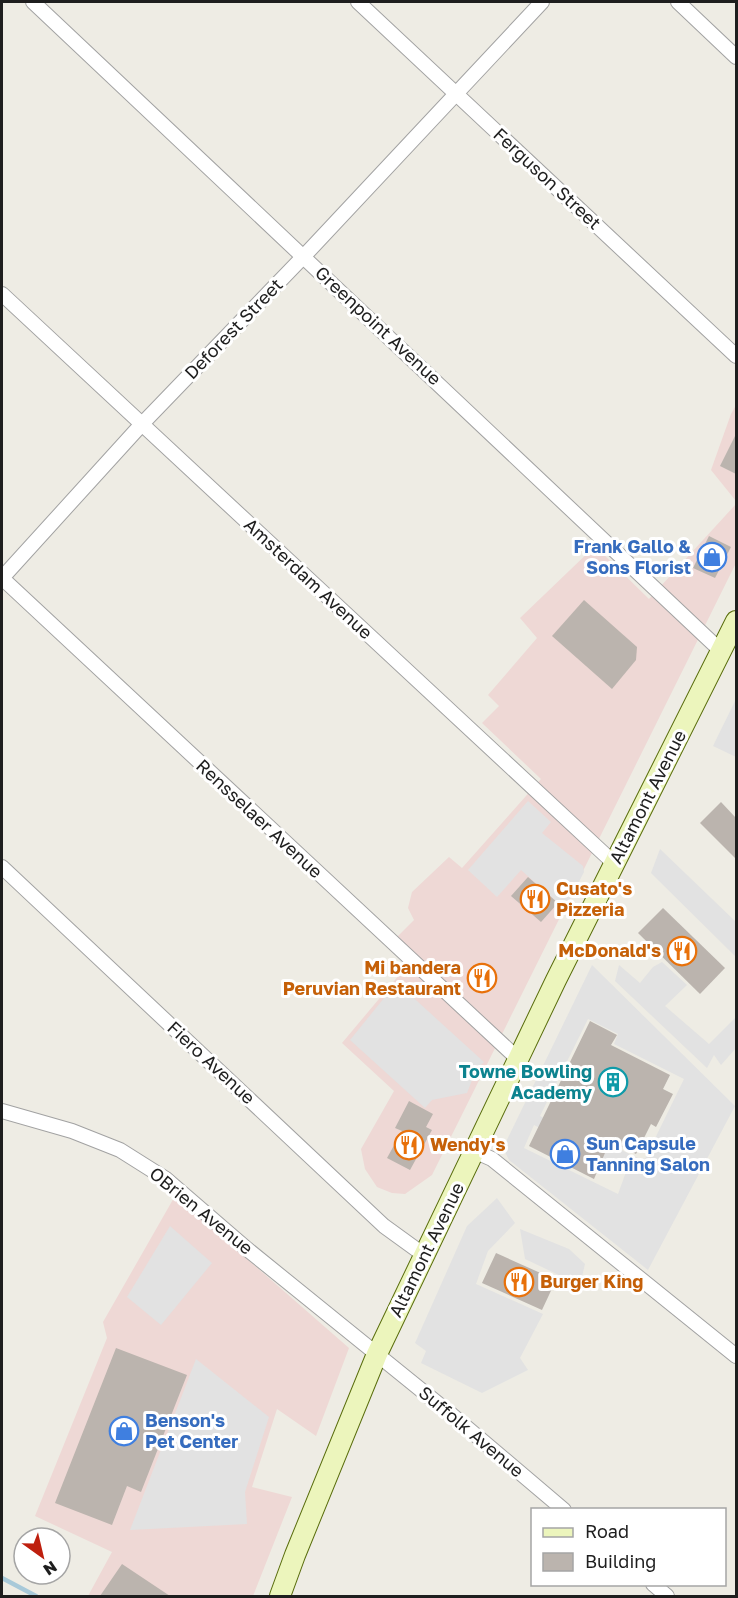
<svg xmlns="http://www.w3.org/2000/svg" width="738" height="1598" viewBox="0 0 738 1598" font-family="'Golos Text',sans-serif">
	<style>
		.commercial { fill: #eed8d5 }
		.parking { fill: #e2e2e2; fill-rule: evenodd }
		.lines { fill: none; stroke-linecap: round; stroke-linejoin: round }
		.stream { stroke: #a8c9d9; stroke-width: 4.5 }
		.building { fill: #bbb4ae }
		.street-casing { stroke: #a2a2a2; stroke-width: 16 }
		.secondary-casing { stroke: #596d0c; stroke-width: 22 }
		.street { stroke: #fff; stroke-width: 14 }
		.secondary { stroke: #ecf5bc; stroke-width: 20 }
		.labels { text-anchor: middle; stroke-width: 6; stroke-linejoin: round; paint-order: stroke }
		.street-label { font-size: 18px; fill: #1e1e1e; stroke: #fff }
		.shop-label { font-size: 18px; font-weight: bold; fill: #366cbe; stroke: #fff; text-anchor: start }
		.food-label { font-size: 18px; font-weight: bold; fill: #c56008; stroke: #fff; text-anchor: start }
		.culture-label { font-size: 18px; font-weight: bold; fill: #0d838f; stroke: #fff; text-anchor: end }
	</style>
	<rect width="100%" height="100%" fill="#eeece4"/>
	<g class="commercial">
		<path d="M736 405V501L711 470 731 414Z"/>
		<path d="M736 504V563L432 1175 405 1194 392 1193 377 1187 365 1169 361 1149 394 1091 342 1043 415 956 396 938 414 920 408 908 412 892 449 857 462 868 541 779 482 723 499 706 488 695 537 638 520 618 595 546 649 599Z"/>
		<path d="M175 1196 349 1348 316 1436 277 1409 252 1487 292 1497 253 1596H88L112 1552 35 1516 107 1338 103 1322Z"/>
	</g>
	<g class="parking">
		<path d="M736 699V757L713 746Z"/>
		<path d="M528 801 551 822 542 833 583 866 584 872 564 911 558 903 521 870 497 897 468 870Z"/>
		<path d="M660 849 736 922V957L651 873Z"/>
		<path d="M662 962 687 985 665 1006 709 1044 736 1017V1048L721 1065 714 1055 707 1068 615 981 619 965 640 983 653 967Z"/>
		<path d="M592 965 735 1106 648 1270 509 1160 503 1148ZM588 1019 618 1034 614 1044 684 1079 644 1161 576 1128 573 1133 540 1116ZM534 1125 626 1172 618 1194 524 1148Z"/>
		<path d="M393 987 401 996 406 991 484 1062 476 1070 467 1093 432 1100 425 1108 350 1040Z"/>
		<path d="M497 1198 515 1223 488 1251 476 1284 543 1314 520 1358 528 1370 482 1393 421 1363 426 1351 415 1343 467 1226Z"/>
		<path d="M170 1226 212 1263 161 1325 127 1297Z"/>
		<path d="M520 1229 569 1249 585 1264 580 1285 525 1259Z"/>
		<path d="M196 1359 269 1417 245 1492 247 1524 130 1530Z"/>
	</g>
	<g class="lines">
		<path class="stream" d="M2 1578 36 1596"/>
	</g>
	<g class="building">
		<path d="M736 434V474L720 466Z"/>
		<path d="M709 536 731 547 715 578 693 568Z"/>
		<path d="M584 600 637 647 636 660 612 689 552 636Z"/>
		<path d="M721 802 736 818V859L700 823Z"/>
		<path d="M528 877 558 903 541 922 511 896Z"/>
		<path d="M663 908 725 968 700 994 638 933Z"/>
		<path d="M590 1021 617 1035 611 1045 670 1075 663 1089 673 1094 656 1127 651 1124 636 1154 610 1141 594 1179 529 1146Z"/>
		<path d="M409 1101 433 1114 426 1127 432 1130 410 1170 387 1158 402 1131 395 1128Z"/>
		<path d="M496 1253 556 1280 542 1310 482 1283Z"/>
		<path d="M116 1348 187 1375 141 1492 127 1486 112 1525 55 1503Z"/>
		<path d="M122 1564 170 1596H100Z"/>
	</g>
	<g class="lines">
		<g class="street-casing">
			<g id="street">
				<path d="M33 2 721 651"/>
				<path d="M358 2 736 356"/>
				<path d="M678 2 736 57"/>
				<path d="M2 294 615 864"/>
				<path d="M2 578 141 425 304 256 542 2"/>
				<path d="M2 578 518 1059"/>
				<path d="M2 867 384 1226 424 1255"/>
				<path d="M2 1111 72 1131 120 1150 166 1179 247 1249 452 1415 564 1510"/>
				<path d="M474 1151 492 1159 736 1356"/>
				<path d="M653 1584 667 1596"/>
			</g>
		</g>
		<g class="secondary-casing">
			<path id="secondary" d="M280 1596 295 1555 377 1354 556 980 736 621"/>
		</g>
		<use href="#street" class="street"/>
		<use href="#secondary" class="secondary"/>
	</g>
	<defs>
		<g id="shop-ring" transform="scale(1.5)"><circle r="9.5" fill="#fff" stroke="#3f7fe0" stroke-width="1.5"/><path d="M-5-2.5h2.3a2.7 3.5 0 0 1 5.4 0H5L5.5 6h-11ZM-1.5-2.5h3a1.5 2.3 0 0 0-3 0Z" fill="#3f7fe0"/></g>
		<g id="restaurant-ring" transform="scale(1.5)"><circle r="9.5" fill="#fff" stroke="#e8710a" stroke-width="1.5"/><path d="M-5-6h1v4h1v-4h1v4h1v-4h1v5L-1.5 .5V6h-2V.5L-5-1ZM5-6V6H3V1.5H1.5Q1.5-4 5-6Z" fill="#e8710a"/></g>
		<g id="building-ring" transform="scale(1.5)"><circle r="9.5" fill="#fff" stroke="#0f9aa8" stroke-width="1.5"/><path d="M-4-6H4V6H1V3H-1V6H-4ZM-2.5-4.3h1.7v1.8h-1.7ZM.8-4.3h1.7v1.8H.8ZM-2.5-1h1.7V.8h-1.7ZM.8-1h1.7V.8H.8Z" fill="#0f9aa8"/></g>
	</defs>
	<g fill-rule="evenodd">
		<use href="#shop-ring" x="712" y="557"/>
		<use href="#restaurant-ring" x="535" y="899"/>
		<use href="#restaurant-ring" x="682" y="951"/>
		<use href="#restaurant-ring" x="482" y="978"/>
		<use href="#building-ring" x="613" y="1082"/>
		<use href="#restaurant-ring" x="409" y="1145"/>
		<use href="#shop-ring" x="565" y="1154"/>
		<use href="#restaurant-ring" x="519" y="1282"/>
		<use href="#shop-ring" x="124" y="1431"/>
	</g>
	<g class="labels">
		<g class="street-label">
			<text transform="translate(547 179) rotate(43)" y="6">Ferguson Street</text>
			<text transform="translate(378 326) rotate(43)" y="6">Greenpoint Avenue</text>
			<text transform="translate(234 329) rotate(-46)" y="6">Deforest Street</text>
			<text transform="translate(308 579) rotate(43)" y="6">Amsterdam Avenue</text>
			<text transform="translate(648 797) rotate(-63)" y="6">Altamont Avenue</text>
			<text transform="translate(259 819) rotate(43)" y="6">Rensselaer Avenue</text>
			<text transform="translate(211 1063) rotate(43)" y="6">Fiero Avenue</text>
			<text transform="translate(201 1211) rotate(39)" y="6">OBrien Avenue</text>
			<text transform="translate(427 1250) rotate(-64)" y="6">Altamont Avenue</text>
			<text transform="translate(471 1432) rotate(40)" y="6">Suffolk Avenue</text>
		</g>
		<g class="shop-label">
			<text x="691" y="553" text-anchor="end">Frank Gallo &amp;<tspan x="691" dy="21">Sons Florist</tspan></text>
			<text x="586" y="1150">Sun Capsule<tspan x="586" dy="21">Tanning Salon</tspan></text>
			<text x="145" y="1427">Benson's<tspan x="145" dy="21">Pet Center</tspan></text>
		</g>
		<g class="food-label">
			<text x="556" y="895">Cusato's<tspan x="556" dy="21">Pizzeria</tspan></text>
			<text x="661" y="957" text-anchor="end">McDonald's</text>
			<text x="461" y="974" text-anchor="end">Mi bandera<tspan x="461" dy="21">Peruvian Restaurant</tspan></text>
			<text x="430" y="1151">Wendy's</text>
			<text x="540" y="1288">Burger King</text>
		</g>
		<g class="culture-label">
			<text x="592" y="1078">Towne Bowling<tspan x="592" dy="21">Academy</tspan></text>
		</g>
	</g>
	<rect width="738" height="1598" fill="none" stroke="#1e1e1e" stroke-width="6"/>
	<rect x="531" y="1508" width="195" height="78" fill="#ffffff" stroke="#a5a5a5" stroke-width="1.5"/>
	<rect x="543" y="1528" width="30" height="9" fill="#ecf5bc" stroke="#a5a5a5" stroke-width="1.5"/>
	<text x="585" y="1538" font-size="18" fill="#1e1e1e">Road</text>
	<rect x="543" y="1553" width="30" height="18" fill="#bbb4ae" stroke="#a5a5a5" stroke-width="1.5"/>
	<text x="585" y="1568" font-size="18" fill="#1e1e1e">Building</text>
	<g transform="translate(42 1556) rotate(146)"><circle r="28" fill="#ffffff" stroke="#a5a5a5" stroke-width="1.5"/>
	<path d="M0-4.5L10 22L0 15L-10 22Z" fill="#be1f0e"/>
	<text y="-9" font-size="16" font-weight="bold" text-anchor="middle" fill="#1e1e1e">N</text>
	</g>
</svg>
